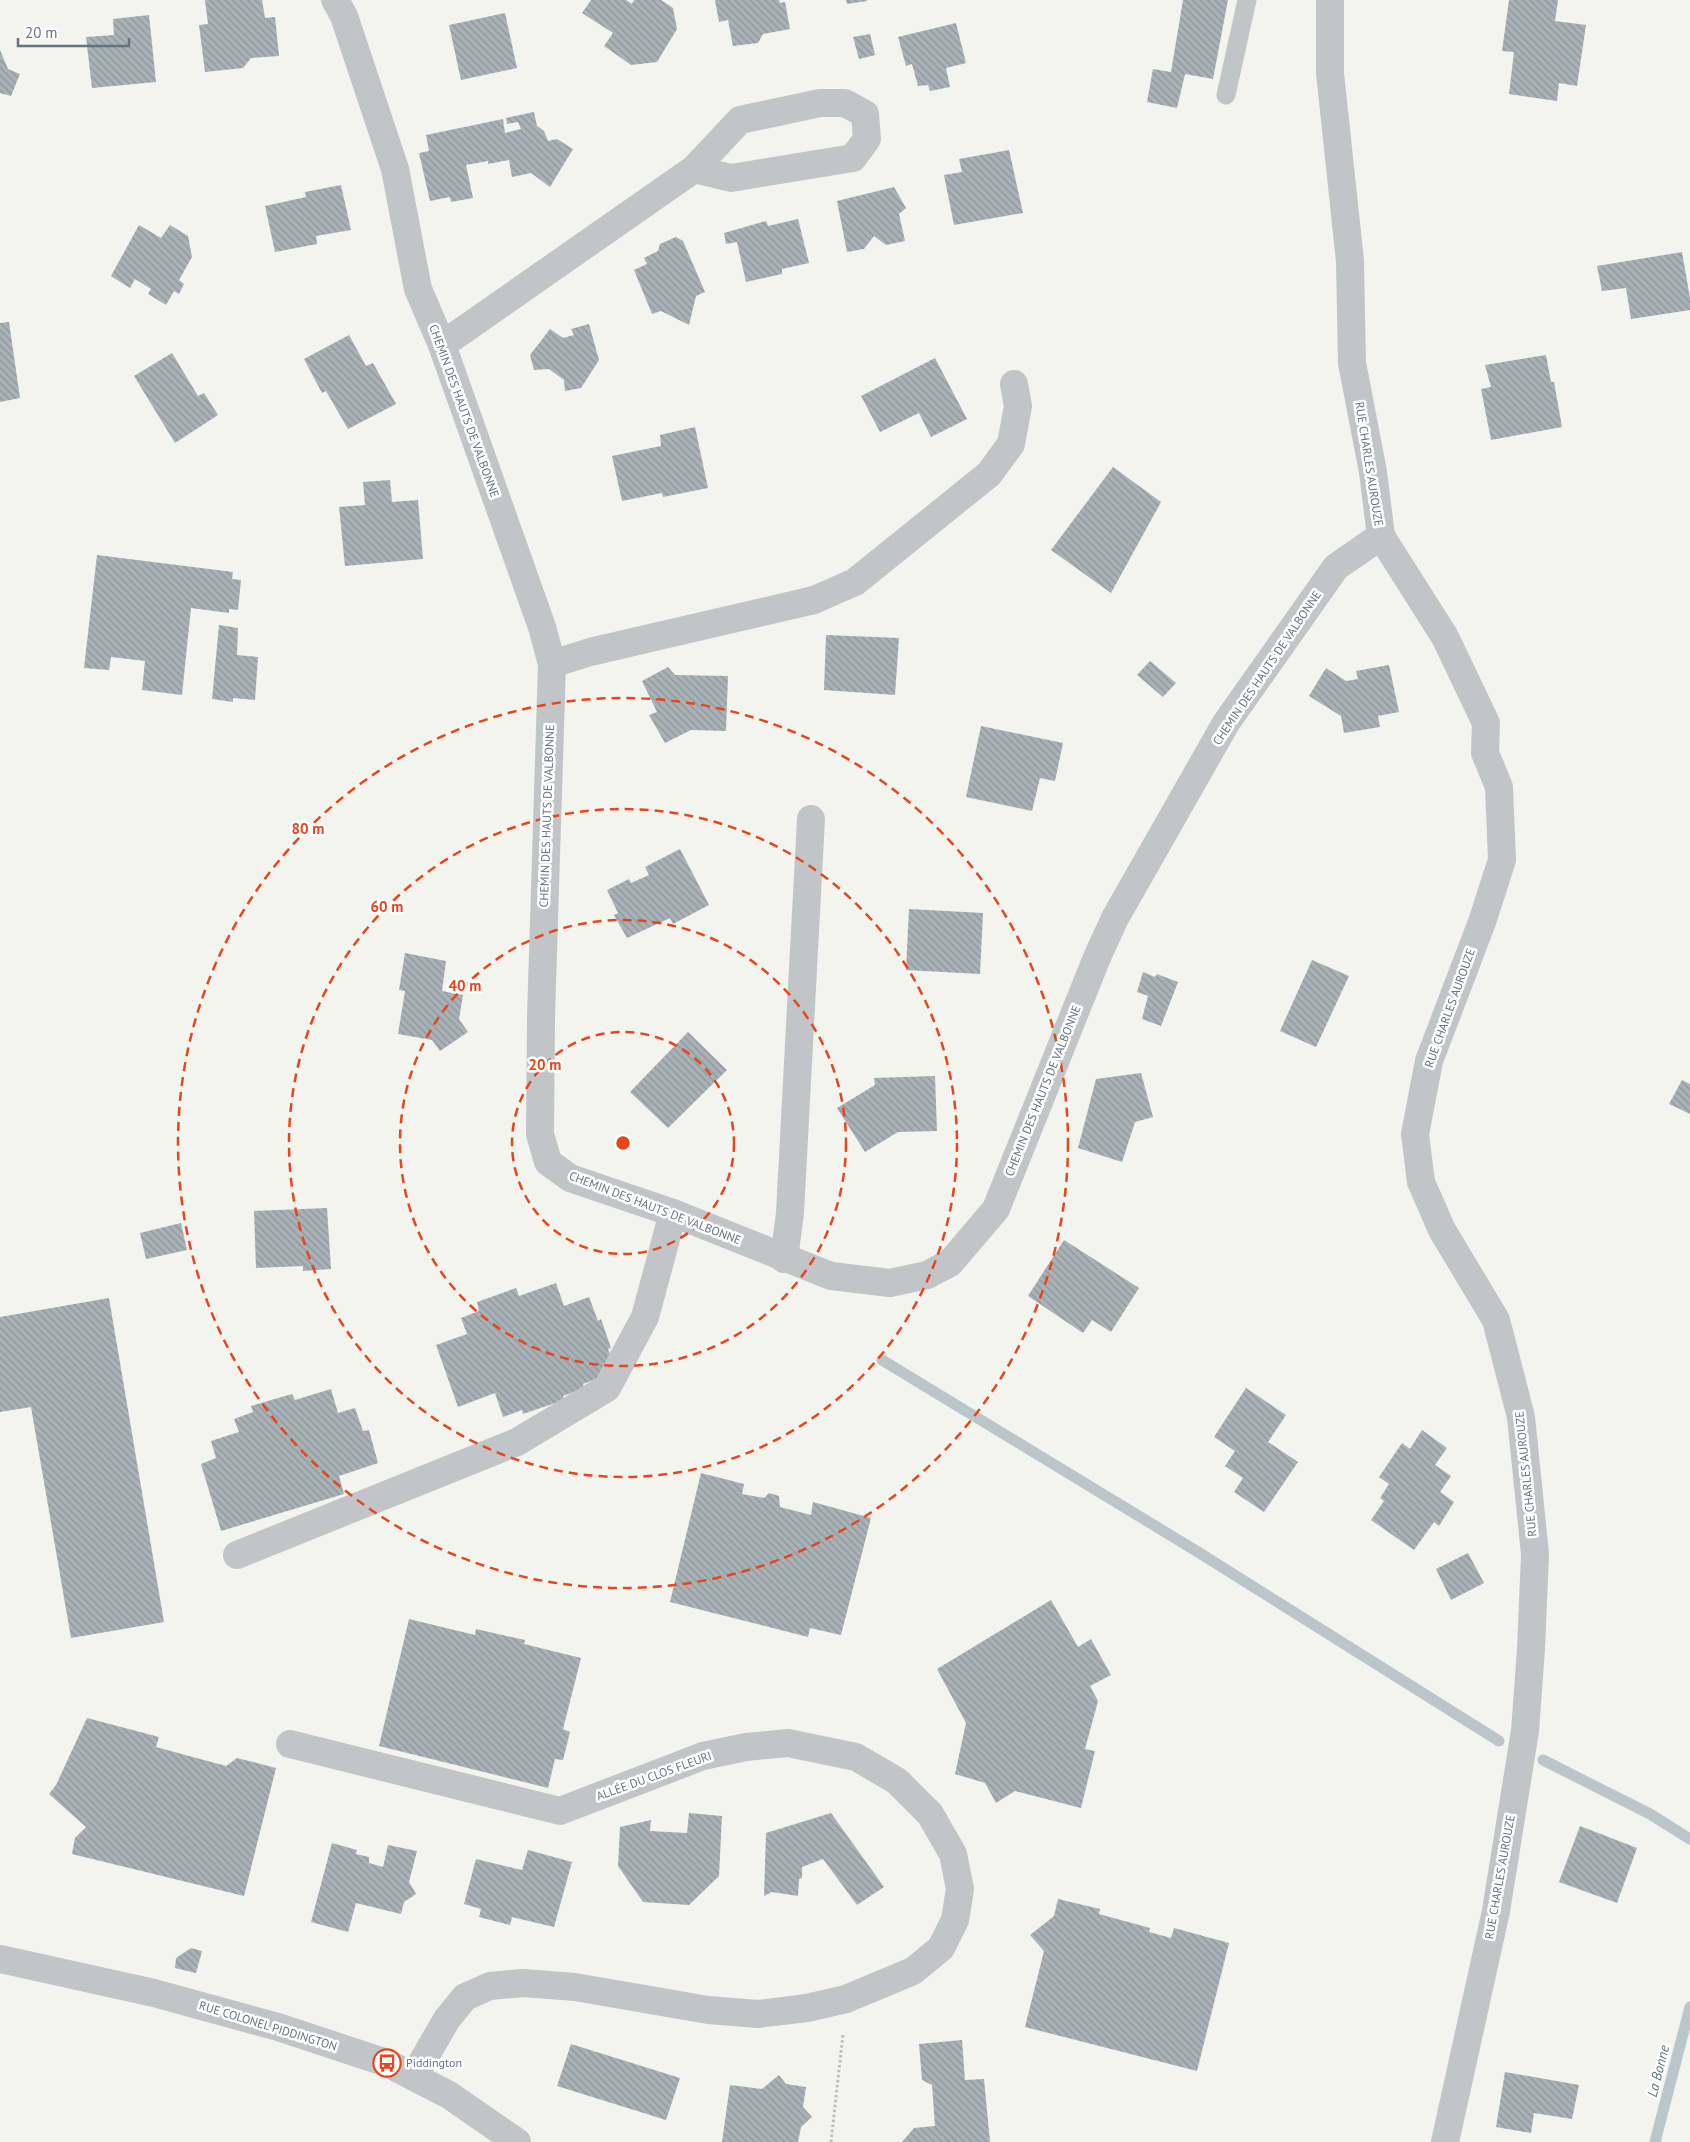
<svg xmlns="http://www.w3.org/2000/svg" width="1690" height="2142" viewBox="0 0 1690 2142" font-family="'PT Sans',sans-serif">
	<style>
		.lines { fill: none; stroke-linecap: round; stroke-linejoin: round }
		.stream { stroke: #bac6ca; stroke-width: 11 }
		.building { fill: url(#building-back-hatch) }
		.path { stroke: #bbbdbf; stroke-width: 3; stroke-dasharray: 2.5 2.5; stroke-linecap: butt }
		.service { stroke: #c1c5c8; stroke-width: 19 }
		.minor { stroke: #c1c5c8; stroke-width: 28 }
		.tertiary { stroke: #c1c5c8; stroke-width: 28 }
		.ring { fill: none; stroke: #e7451c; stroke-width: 2.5; stroke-dasharray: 9 6 }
		.labels { text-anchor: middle; stroke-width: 5; stroke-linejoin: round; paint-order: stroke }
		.street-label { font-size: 12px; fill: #627481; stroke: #fff }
		.poi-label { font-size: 12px; fill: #627481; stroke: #fff; text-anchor: start }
		.water-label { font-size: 14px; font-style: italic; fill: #5d777f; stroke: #fff }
		.centre { fill: #e7451c; stroke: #fff; stroke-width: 2.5 }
		.ring-label { font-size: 15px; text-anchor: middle; font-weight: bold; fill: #e7451c; stroke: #fff; stroke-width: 5; stroke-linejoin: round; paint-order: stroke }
	</style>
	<defs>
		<pattern id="building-back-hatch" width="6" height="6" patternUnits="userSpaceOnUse" patternTransform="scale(1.25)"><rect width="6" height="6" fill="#a9b2b6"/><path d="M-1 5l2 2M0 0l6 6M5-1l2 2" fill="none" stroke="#8d9599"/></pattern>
	</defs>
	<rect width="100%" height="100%" fill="#f4f4ef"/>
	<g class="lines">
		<g class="stream">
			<path d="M882 1360 1198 1552 1499 1741"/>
			<path d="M1543 1760 1650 1814 1690 1839"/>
			<path d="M1655 2142 1690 2007"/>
		</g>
	</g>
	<g class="building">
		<path d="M205 0H262L265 18 275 17 279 56 251 58 243 68 205 72 199 25 208 24Z"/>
		<path d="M591 0H626L632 4 634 0H661L673 8 677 29 657 62 631 65 604 46 613 33 582 13Z"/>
		<path d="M715 0H779L780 3 785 2 790 29 763 34 758 43 733 46 728 20 719 22Z"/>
		<path d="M846 0H867V1L847 4Z"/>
		<path d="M1183 0H1228L1213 79 1185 74 1177 108 1147 102 1153 69 1171 72Z"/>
		<path d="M1509 0H1558L1555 21 1586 25 1577 86 1559 83 1557 101 1509 94 1514 52 1502 51Z"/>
		<path d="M505 13 517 68 461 80 449 25Z"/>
		<path d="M149 15 156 82 92 88 86 37 114 35 113 19Z"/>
		<path d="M956 23 966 63 946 68 950 87 930 91 928 85 918 86 912 64 906 66 898 37Z"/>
		<path d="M870 34 875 55 859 59 853 37Z"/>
		<path d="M0 50 8 69 20 74 11 96 0 93Z"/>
		<path d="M534 112 537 126 544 131 548 141 557 139 573 149 550 187 531 173 512 177 509 160 488 164V161L466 165 473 198 451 202 450 197 430 201 419 153 429 151 426 135 503 119 505 133 521 129 518 122 507 124 506 118Z"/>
		<path d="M1009 150 1023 213 954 225 944 175 962 172 959 159Z"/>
		<path d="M341 185 351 230 316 236 317 244 275 252 265 206 306 197 305 192Z"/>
		<path d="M894 187 906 208 899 214 905 241 886 245 874 236 864 249 847 252 837 201Z"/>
		<path d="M798 219 809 263 782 269V274L746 282 737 242 726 244 724 233 766 221 768 226Z"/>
		<path d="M139 225 161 238 170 225 188 236 192 257 179 280 184 284 179 294 174 291 166 305 148 294 151 289 135 279 130 288 111 276Z"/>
		<path d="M676 237 683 241 705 292 696 296 689 325 661 311 652 314 634 270 647 264 644 258 658 251 660 244Z"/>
		<path d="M1682 252 1690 298V310L1631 319 1626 288 1602 291 1597 266Z"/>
		<path d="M9 322 20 398 0 402V323Z"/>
		<path d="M589 324 599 360 581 388 565 391 564 380 549 369 534 370 530 355 550 329 563 338 574 335 571 329Z"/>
		<path d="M349 335 366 366 373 363 396 404 348 429 326 391 322 393 304 359Z"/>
		<path d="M172 353 198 396 204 393 218 415 175 443 134 376Z"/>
		<path d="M1546 355 1551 382H1554L1562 427 1491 440 1481 389 1491 387 1485 365Z"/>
		<path d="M935 358 967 419 931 437 919 413 880 432 861 396Z"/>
		<path d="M695 427 708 488 663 497 662 493 622 501 612 456 661 446 660 435Z"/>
		<path d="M1113 467 1161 502 1111 593 1051 550Z"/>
		<path d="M390 480 392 502 418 500 423 559 345 566 339 507 365 505 363 482Z"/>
		<path d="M97 555 233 572 232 579 241 580 238 610 229 609V613L191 608 182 695 142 690 145 661 111 657 109 670 84 668Z"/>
		<path d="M219 625 238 628 237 655 258 657 255 700 233 698V702L212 699Z"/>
		<path d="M826 635 899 638 895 695 824 690Z"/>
		<path d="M1150 661 1176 683 1163 697 1137 675Z"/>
		<path d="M1389 665 1399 712 1378 716 1380 727 1344 733 1341 716 1309 696 1326 668 1346 681 1358 679 1356 671Z"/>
		<path d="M668 667 675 675 728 676 726 731 691 730 665 743 649 715 657 712 642 681Z"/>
		<path d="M981 726 1063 743 1055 781 1040 778 1032 811 966 797Z"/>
		<path d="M680 849 709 905 673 924 670 918 627 938 614 915 618 913 607 890 629 879 631 883 649 875 645 867Z"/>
		<path d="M909 909 983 913 980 974 906 970Z"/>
		<path d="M405 953 446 961 442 991 463 995 459 1019 468 1032 440 1051 432 1040 398 1034 405 991 399 990Z"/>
		<path d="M1312 960 1349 976 1316 1047 1280 1031Z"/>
		<path d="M1143 972 1155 977 1157 974 1178 982 1161 1026 1142 1019 1148 996 1137 992Z"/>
		<path d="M688 1032 727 1070 668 1128 630 1092Z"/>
		<path d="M1141 1073 1153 1117 1135 1122 1122 1162 1078 1148 1096 1079Z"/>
		<path d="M935 1076 937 1131 898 1132 865 1152 837 1108 875 1085 874 1078Z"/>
		<path d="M1682 1080 1690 1084V1114L1669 1104Z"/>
		<path d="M327 1208 331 1269 303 1271V1266L256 1268 254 1211Z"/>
		<path d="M181 1223 187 1250 146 1259 140 1233Z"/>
		<path d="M1064 1240 1139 1288 1111 1332 1092 1320 1083 1333 1028 1296Z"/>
		<path d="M556 1283 564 1306 589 1297 598 1321 601 1319 611 1348 608 1349 614 1366 604 1376 583 1384 584 1388 563 1396 564 1400 523 1414 522 1410 503 1417 495 1393 458 1407 436 1345 467 1334 461 1318 479 1311 477 1302 516 1288 519 1296Z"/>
		<path d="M109 1298 164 1622 71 1638 31 1407 0 1412V1317Z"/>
		<path d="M1246 1388 1286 1415 1268 1442 1298 1462 1264 1512 1234 1492 1243 1478 1225 1466 1235 1451 1214 1437Z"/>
		<path d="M331 1389 338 1413 355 1408 363 1431 369 1430 378 1463 339 1476 344 1494 221 1531 201 1464 216 1458 211 1441 239 1432 234 1419 253 1412 251 1406 292 1394 295 1400Z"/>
		<path d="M1422 1430 1447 1448 1435 1465 1451 1476 1440 1492 1454 1502 1439 1526 1434 1522 1414 1550 1371 1520 1384 1501 1380 1498 1389 1484 1379 1477 1402 1443 1410 1449Z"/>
		<path d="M701 1473 744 1484 742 1494 764 1498 769 1493 779 1496 780 1507 811 1515 813 1502 871 1518 841 1635 810 1628 808 1637 670 1602Z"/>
		<path d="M1468 1553 1484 1583 1451 1600 1436 1569Z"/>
		<path d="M1051 1600 1078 1647 1091 1639 1111 1675 1090 1686 1098 1701 1085 1749 1095 1751 1081 1808 1015 1791 996 1803 985 1783 955 1774 966 1723 937 1669Z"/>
		<path d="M409 1619 475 1635 476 1629 525 1640 524 1644 581 1658 563 1729 570 1732 563 1760 555 1759 548 1788 379 1746Z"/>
		<path d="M87 1718 159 1737 156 1747 226 1766 237 1758 276 1768 244 1896 72 1854 75 1838 86 1827 49 1794 56 1785Z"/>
		<path d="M689 1813 722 1816 719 1876 689 1905 643 1902 618 1866 620 1827 651 1820 650 1831 687 1833Z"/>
		<path d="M831 1813 884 1887 857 1905 823 1859 802 1867V1878L799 1879 798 1896 772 1892 764 1896 766 1833Z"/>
		<path d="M1580 1826 1637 1848 1617 1903 1559 1882Z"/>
		<path d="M332 1843 357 1850 356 1854 369 1857V1863L383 1867 388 1845 417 1851 409 1882 416 1894 404 1902 401 1914 356 1903 348 1932 311 1922Z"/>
		<path d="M528 1850 572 1862 554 1927 512 1917 510 1925 479 1917 481 1909 464 1904 476 1859 522 1870Z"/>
		<path d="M1058 1899 1100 1909 1099 1914 1150 1928 1149 1932 1171 1938 1174 1928 1229 1943 1197 2071 1025 2027 1044 1951 1030 1935 1054 1916Z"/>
		<path d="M191 1948 202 1951 196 1973 175 1968 176 1958Z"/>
		<path d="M962 2040 965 2080 984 2079 990 2142H902L914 2128 935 2126 932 2085 922 2080 919 2044Z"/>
		<path d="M571 2044 680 2078 666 2120 557 2086Z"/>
		<path d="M1505 2072 1579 2085 1572 2119 1534 2113 1531 2133 1496 2127Z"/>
		<path d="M779 2075 786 2084 806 2087 803 2107 812 2117 801 2127 798 2142H722L730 2085 762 2089Z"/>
	</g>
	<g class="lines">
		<path class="path" d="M831 2142 843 2034"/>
		<path class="service" d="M1226 95 1247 0"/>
		<g class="minor">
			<path d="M335 0 344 16 395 169 418 289 442 345 542 627 552 664 541 1017 540 1134 548 1162 570 1178 673 1213 831 1276 890 1283 927 1275 950 1263 996 1209 1098 955 1115 918 1226 723 1336 567 1381 536"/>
			<path d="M442 345 694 169 731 178 853 158 867 139 865 114 845 103H820L740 120 694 169"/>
			<path d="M552 664 590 652 814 600 855 582 989 474 1011 444 1018 406 1014 384"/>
			<path d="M784 1259 790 1213 811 819"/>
			<path d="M237 1555 517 1442 607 1388 645 1317 673 1213"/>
			<path d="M290 1744 560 1811 703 1756 746 1747 788 1743 856 1757 897 1781 930 1814 953 1854 960 1889 955 1920 941 1948 913 1971 846 1999 807 2008 758 2014 708 2010 575 1987 523 1983 490 1986 465 1997 447 2019 414 2076"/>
		</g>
		<g class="tertiary">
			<path d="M1330 0V73L1350 261 1352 363 1373 472 1381 536 1445 637 1486 723 1485 753 1499 787 1502 860 1482 922 1429 1061 1415 1134 1421 1182 1442 1230 1496 1320 1521 1417 1535 1554 1531 1649 1525 1731 1496 1911 1445 2142"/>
			<path d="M0 1959 154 1993 278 2027 387 2063 449 2095 517 2142"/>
		</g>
	</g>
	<g class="ring">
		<circle cx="623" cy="1143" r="111"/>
		<circle cx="623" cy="1143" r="223"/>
		<circle cx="623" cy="1143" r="334"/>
		<circle cx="623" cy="1143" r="445"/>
	</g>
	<defs>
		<g id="bus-ring" transform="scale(1.4375)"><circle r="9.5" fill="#fff" stroke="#e7451c" stroke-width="1.5"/><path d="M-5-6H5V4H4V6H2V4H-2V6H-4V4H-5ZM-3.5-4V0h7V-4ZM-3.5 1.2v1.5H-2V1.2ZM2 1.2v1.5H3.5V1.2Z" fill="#e7451c"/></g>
	</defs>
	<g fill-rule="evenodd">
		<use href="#bus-ring" x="387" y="2063"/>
	</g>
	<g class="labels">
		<g class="street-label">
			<text transform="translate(464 411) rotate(70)" y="4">CHEMIN DES HAUTS DE VALBONNE</text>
			<text transform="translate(1369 464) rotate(81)" y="4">RUE CHARLES AUROUZE</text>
			<text transform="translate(1267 668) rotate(-56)" y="4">CHEMIN DES HAUTS DE VALBONNE</text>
			<text transform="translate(547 816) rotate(-88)" y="4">CHEMIN DES HAUTS DE VALBONNE</text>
			<text transform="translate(1450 1008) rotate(-70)" y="4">RUE CHARLES AUROUZE</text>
			<text transform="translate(1043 1091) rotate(-68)" y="4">CHEMIN DES HAUTS DE VALBONNE</text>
			<text transform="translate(655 1208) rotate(21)" y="4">CHEMIN DES HAUTS DE VALBONNE</text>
			<text transform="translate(1526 1474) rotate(-96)" y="4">RUE CHARLES AUROUZE</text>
			<text transform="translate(654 1776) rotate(-20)" y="4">ALLÉE DU CLOS FLEURI</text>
			<text transform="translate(1500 1877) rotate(-80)" y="4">RUE CHARLES AUROUZE</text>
			<text transform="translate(268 2026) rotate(17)" y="4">RUE COLONEL PIDDINGTON</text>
		</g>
		<g class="poi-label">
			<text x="406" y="2067">Piddington</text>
		</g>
		<g class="water-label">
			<text transform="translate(1658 2071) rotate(-76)" y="5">La Bonne</text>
		</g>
	</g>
	<circle cx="623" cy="1143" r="8" class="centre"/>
	<g class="ring-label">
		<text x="308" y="834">80 m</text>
		<text x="387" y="912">60 m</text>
		<text x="465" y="991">40 m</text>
		<text x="545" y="1070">20 m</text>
	</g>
	<path d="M18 38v8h111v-8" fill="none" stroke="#627481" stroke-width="2.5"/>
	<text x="25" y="38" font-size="15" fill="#627481" stroke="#ffffff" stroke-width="4" paint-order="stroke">20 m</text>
</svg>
